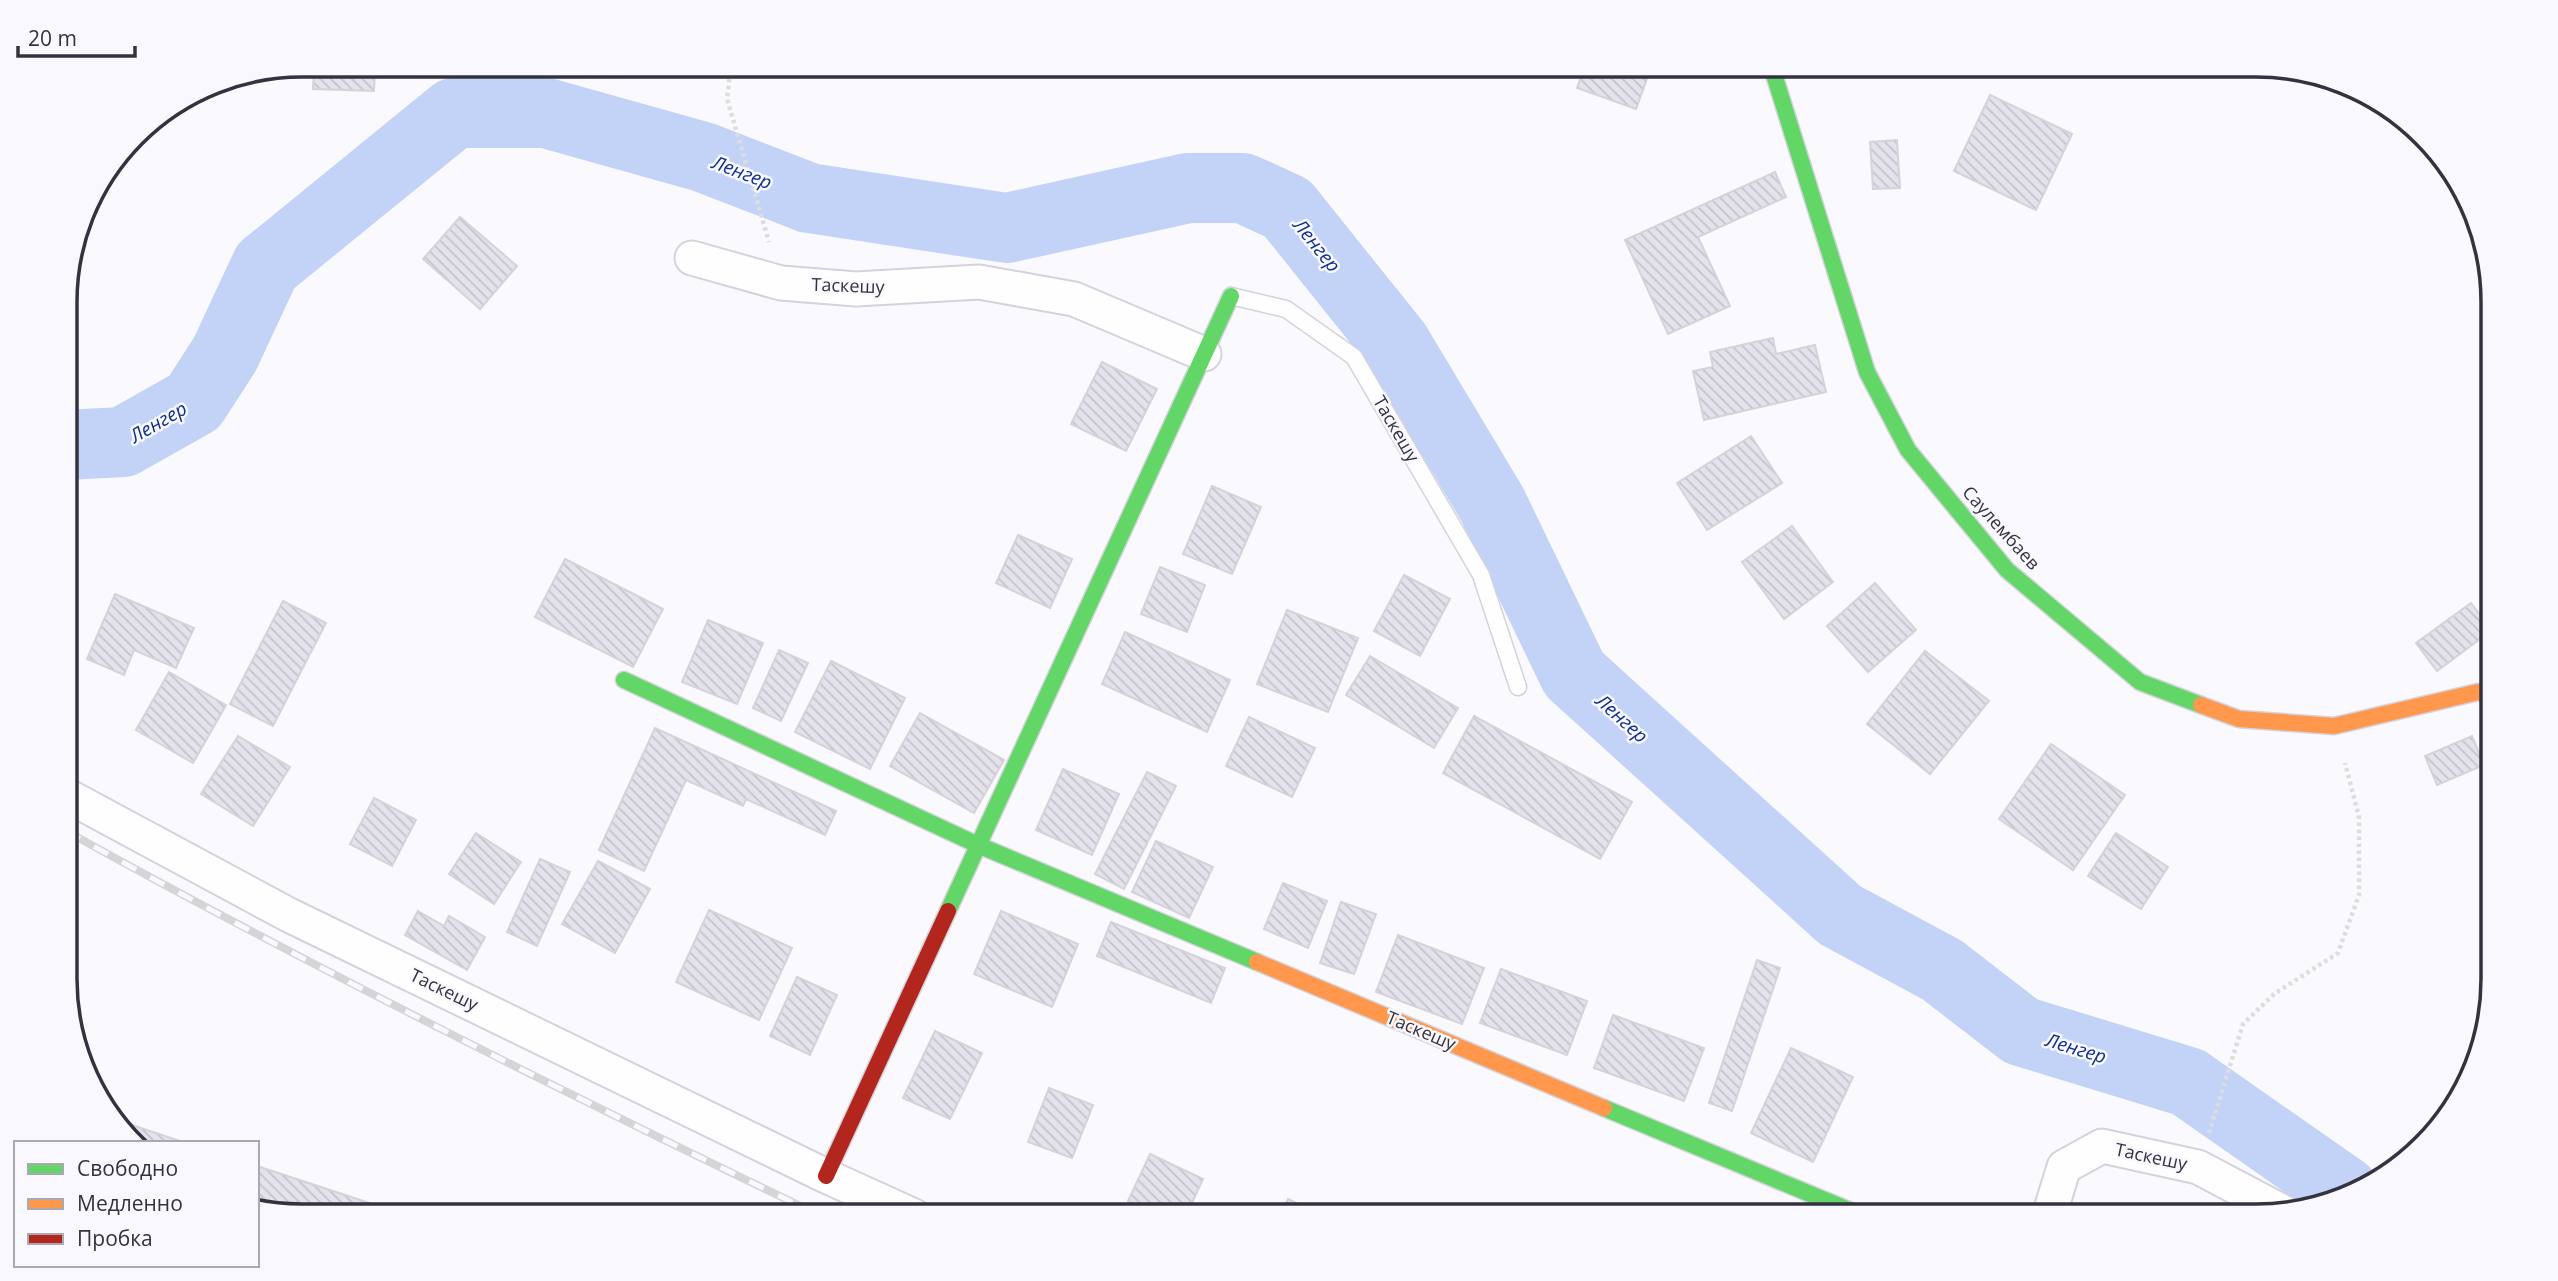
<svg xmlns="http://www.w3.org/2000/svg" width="2558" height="1281" viewBox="0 0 2558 1281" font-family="'Open Sans',sans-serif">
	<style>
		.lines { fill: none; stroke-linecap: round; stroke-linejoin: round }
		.river { stroke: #c2d3f7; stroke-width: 70 }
		.building { fill: url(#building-back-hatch); stroke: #d5d2db; stroke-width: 2 }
		.lane-casing { stroke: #d4d3dc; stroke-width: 19 }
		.street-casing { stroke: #d4d3dc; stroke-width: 37 }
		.fast-casing { stroke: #d4d3dc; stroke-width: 19 }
		.slow-casing { stroke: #d4d3dc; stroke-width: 19 }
		.jam-casing { stroke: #d4d3dc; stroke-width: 19 }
		.path { stroke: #dddddf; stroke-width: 4.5; stroke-dasharray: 3.5 3.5; stroke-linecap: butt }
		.lane { stroke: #fefeff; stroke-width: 16 }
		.street { stroke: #fefeff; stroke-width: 33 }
		.fast { stroke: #63d668; stroke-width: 16 }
		.slow { stroke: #ff974d; stroke-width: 16 }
		.jam { stroke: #b3261e; stroke-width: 16 }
		.rail-casing { stroke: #d5d4d7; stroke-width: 8 }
		.rail { stroke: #f9f8ff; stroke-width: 5; stroke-dasharray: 16; stroke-linecap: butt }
		.labels { text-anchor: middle; stroke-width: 5; stroke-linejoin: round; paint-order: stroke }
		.street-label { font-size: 18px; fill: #34323f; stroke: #f9f8ff }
		.water-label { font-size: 19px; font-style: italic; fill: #0e308a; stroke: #f9f8ff }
		.rim { fill: none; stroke: #34323f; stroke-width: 3.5 }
	</style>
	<defs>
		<pattern id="building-back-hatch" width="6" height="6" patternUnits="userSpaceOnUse" patternTransform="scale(1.75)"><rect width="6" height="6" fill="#e4e2ea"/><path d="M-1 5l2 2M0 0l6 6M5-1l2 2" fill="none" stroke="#c4c2ca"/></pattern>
	</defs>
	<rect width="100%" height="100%" fill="#faf9fe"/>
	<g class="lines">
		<path class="river" d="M66 445 123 442 194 402 225 354 266 266 454 113H546L703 157 809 198 1007 228 1188 188H1243L1287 208 1396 344 1492 504 1574 674 1840 915 1942 970 2021 1031 2188 1082 2344 1191"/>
	</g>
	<g class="building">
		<path d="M314 65H375L374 91 313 89Z"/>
		<path d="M1585 65H1652L1636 109 1577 88Z"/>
		<path d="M1990 95 2072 134 2036 210 1954 171Z"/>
		<path d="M1897 140 1900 188 1873 189 1870 142Z"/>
		<path d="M1775 172 1786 197 1698 237 1730 306 1668 334 1625 240Z"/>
		<path d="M460 217 517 266 480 309 423 259Z"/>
		<path d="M1773 338 1776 354 1815 345 1826 392 1704 420 1693 371 1713 367 1710 352Z"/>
		<path d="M1102 362 1157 389 1126 451 1071 424Z"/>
		<path d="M1751 436 1782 483 1707 530 1677 483Z"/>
		<path d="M1212 486 1261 507 1232 574 1183 554Z"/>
		<path d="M1792 526 1833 582 1784 619 1742 562Z"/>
		<path d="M1018 535 1072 559 1050 608 996 583Z"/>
		<path d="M565 559 663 609 633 667 535 617Z"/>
		<path d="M1160 567 1205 585 1187 632 1141 614Z"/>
		<path d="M1404 575 1450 599 1420 656 1374 631Z"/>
		<path d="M1875 583 1916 630 1868 672 1827 626Z"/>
		<path d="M115 594 194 628 176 668 134 650 124 675 87 659Z"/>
		<path d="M283 601 326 623 273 726 230 704Z"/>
		<path d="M2471 603 2492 630 2437 671 2416 643Z"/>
		<path d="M1287 610 1358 638 1328 712 1257 684Z"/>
		<path d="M708 620 763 643 737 704 682 682Z"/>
		<path d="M1125 632 1230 680 1207 732 1102 684Z"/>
		<path d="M779 650 808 663 781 721 753 708Z"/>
		<path d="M1925 651 1989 701 1930 774 1867 724Z"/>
		<path d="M1370 656 1458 708 1434 748 1346 695Z"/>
		<path d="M831 661 905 698 870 769 795 732Z"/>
		<path d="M169 672 226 705 193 763 136 730Z"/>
		<path d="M920 713 1004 760 974 813 890 766Z"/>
		<path d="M1474 716 1632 802 1600 859 1443 773Z"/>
		<path d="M1249 717 1315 748 1292 797 1226 766Z"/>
		<path d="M655 728 836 811 825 835 746 799 743 806 686 780 644 871 599 850Z"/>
		<path d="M238 736 290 767 253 826 201 794Z"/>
		<path d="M2472 736 2484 765 2437 785 2425 756Z"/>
		<path d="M2051 744 2125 795 2073 870 1999 819Z"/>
		<path d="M1063 769 1119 794 1092 855 1036 830Z"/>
		<path d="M1147 772 1176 786 1124 889 1095 874Z"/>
		<path d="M374 798 416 820 392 866 350 844Z"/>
		<path d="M476 833 521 862 494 904 449 874Z"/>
		<path d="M2116 833 2168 867 2141 909 2088 876Z"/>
		<path d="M1156 841 1213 867 1189 918 1132 892Z"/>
		<path d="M540 859 570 872 537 946 507 932Z"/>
		<path d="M598 861 650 889 615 953 562 924Z"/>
		<path d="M1283 883 1327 901 1308 948 1264 929Z"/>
		<path d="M1341 902 1376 914 1354 974 1320 963Z"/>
		<path d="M709 910 792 948 759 1020 676 982Z"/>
		<path d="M418 911 444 926 449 916 485 937 467 970 405 935Z"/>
		<path d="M1001 911 1078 944 1052 1007 974 974Z"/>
		<path d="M1111 922 1225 968 1211 1003 1097 956Z"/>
		<path d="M1398 935 1484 968 1462 1024 1376 992Z"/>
		<path d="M1757 960 1780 968 1732 1111 1709 1103Z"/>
		<path d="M1501 969 1587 1001 1567 1055 1480 1023Z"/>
		<path d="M797 977 837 995 810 1055 770 1036Z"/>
		<path d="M1613 1015 1704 1048 1684 1101 1594 1068Z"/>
		<path d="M935 1031 982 1053 950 1119 903 1098Z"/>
		<path d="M1791 1048 1853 1077 1813 1162 1751 1133Z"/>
		<path d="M1049 1088 1093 1105 1072 1158 1028 1142Z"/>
		<path d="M126 1123 186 1143H138L123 1131Z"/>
		<path d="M1150 1154 1203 1179 1186 1216H1160L1128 1201Z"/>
		<path d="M257 1166 409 1216H302L257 1206Z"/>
		<path d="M1288 1199 1323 1216H1279Z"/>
	</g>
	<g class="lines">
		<g class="lane-casing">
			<path id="lane" d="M1231 296 1286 309 1354 357 1481 575 1518 687"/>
		</g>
		<g class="street-casing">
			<g id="street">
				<path d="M692 258 781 283 856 289 979 282 1074 299 1204 354"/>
				<path d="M66 795 289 915 826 1176 914 1216"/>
				<path d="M2049 1216 2064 1167 2102 1146 2198 1167 2283 1212"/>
			</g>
		</g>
		<g class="fast-casing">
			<g id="fast">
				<path d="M1771 65 1867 372 1908 450 2007 570 2140 682 2201 705"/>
				<path d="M624 680 978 845 1257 962"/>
				<path d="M948 911 1231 296"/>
				<path d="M1604 1108 1863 1216"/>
			</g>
		</g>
		<g class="slow-casing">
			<g id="slow">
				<path d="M2201 705 2239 719 2334 726 2478 692 2492 695"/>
				<path d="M1257 962 1604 1108"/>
			</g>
		</g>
		<g class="jam-casing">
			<path id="jam" d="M826 1176 948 911"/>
		</g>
		<g class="path">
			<path d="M731 65 727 99 769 242"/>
			<path d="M2209 1133 2243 1024 2274 994 2338 953 2359 895V817L2345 763"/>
		</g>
		<use href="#lane" class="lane"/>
		<use href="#street" class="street"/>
		<use href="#fast" class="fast"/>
		<use href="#slow" class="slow"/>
		<use href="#jam" class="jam"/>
		<g class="rail-casing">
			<path id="rail" d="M66 831C313 968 566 1093 821 1216"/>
		</g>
		<use href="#rail" class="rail"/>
	</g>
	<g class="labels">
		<g class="street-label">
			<text transform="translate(848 286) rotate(2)" y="6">Таскешу</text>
			<text transform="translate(1396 429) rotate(60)" y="6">Таскешу</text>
			<text transform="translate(2001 528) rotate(48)" y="6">Саулембаев</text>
			<text transform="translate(444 990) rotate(26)" y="6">Таскешу</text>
			<text transform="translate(1421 1031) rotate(23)" y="6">Таскешу</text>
			<text transform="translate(2151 1157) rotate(12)" y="6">Таскешу</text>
		</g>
		<g class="water-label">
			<text transform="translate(742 172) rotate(21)" y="7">Ленгер</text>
			<text transform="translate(1317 245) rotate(51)" y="7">Ленгер</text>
			<text transform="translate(158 422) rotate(-30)" y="7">Ленгер</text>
			<text transform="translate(1622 718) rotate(42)" y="7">Ленгер</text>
			<text transform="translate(2076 1048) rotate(17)" y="7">Ленгер</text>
		</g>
	</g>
	<path d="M0 0H2558V1281H0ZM302 77H2256A225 225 0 0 1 2481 302V979A225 225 0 0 1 2256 1204H302A225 225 0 0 1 77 979V302A225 225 0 0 1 302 77Z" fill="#f9f8ff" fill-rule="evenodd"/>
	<path class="rim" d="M302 77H2256A225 225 0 0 1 2481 302V979A225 225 0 0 1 2256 1204H302A225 225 0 0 1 77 979V302A225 225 0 0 1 302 77Z"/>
	<rect x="14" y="1141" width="245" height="126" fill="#f9f8ff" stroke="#aaa9b2" stroke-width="2"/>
	<rect x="28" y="1164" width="35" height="10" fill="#63d668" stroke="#aaa9b2" stroke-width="2"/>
	<text x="77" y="1176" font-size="21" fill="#34323f">Свободно</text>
	<rect x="28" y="1199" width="35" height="10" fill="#ff974d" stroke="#aaa9b2" stroke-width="2"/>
	<text x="77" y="1211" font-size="21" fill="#34323f">Медленно</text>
	<rect x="28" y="1234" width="35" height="10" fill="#b3261e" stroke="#aaa9b2" stroke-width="2"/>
	<text x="77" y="1246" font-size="21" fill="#34323f">Пробка</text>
	<path d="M18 46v10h117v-10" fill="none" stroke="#34323f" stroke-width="3.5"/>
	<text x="28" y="46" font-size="21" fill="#34323f" stroke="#f9f8ff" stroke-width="5" paint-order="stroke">20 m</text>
</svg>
